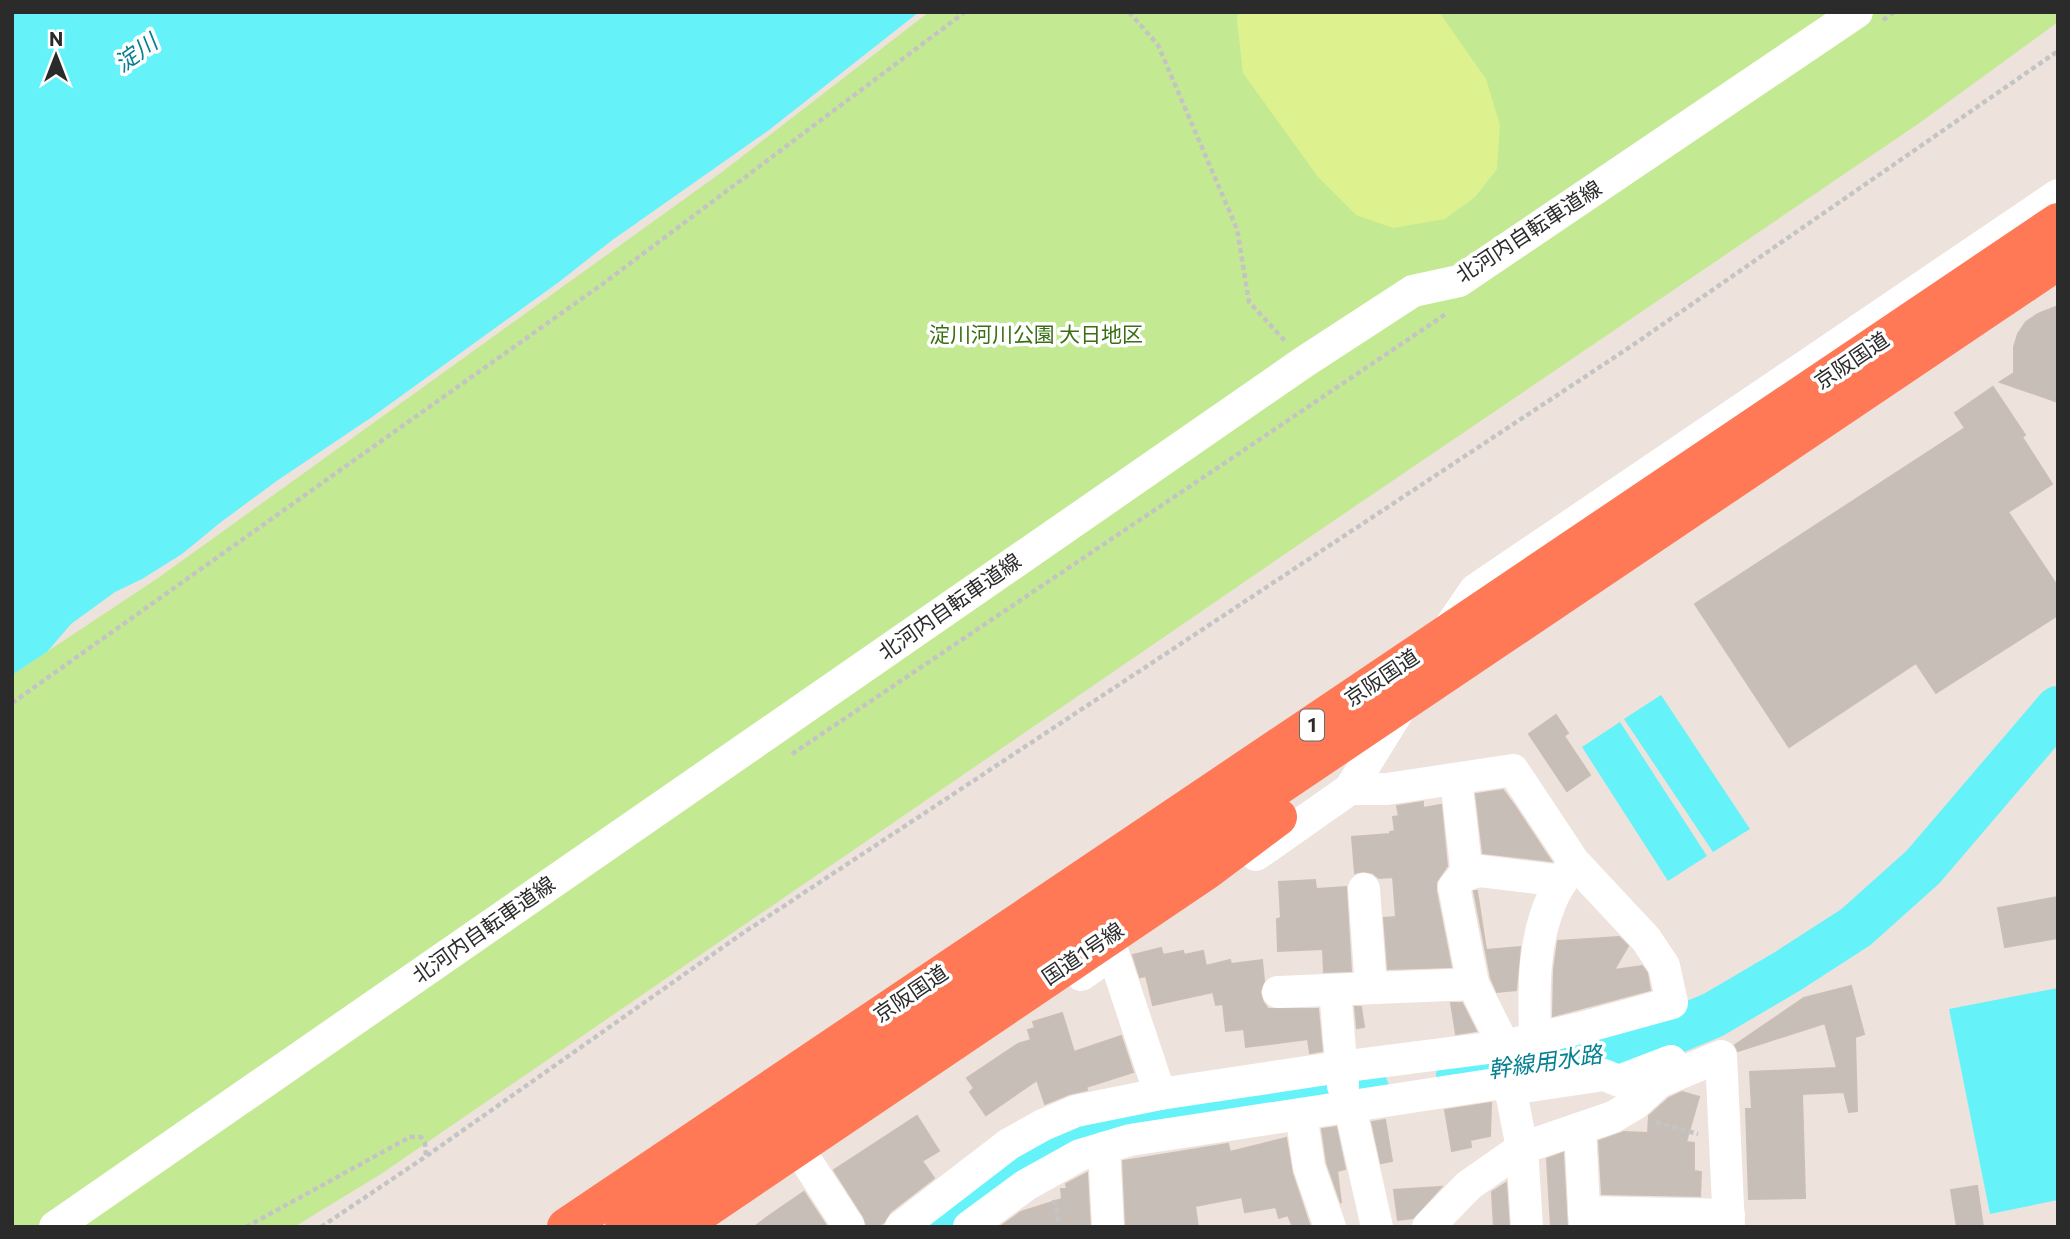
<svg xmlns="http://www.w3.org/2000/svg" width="2070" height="1239" viewBox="0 0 2070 1239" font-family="Commissioner,'Noto Sans JP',sans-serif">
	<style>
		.green { fill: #c4e993 }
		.pitch { fill: #ddf28e }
		.water { fill: #65f3f9 }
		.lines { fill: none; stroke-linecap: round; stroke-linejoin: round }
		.river { stroke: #65f3f9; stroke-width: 46 }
		.building { fill: #c6beb7; stroke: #cabeb5; stroke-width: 2 }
		.path { stroke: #c4c4c4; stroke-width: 4.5; stroke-dasharray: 5 3.5; stroke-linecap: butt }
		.minor { stroke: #fff; stroke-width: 32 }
		.highway { stroke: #ff7956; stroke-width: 38 }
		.labels { text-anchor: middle; stroke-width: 7; stroke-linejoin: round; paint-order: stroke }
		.shield { fill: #fff; stroke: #6b6b6b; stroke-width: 2 }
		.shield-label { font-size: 19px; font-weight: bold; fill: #2b2b2b }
		.street-label { font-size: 21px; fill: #2b2b2b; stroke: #fff }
		.park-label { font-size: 21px; fill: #3b6f14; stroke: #fff }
		.water-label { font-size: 23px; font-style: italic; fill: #038091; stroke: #fff }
	</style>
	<rect width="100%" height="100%" fill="#eee2dc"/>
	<path class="green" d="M929 12H2058V22L1918 124 1323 528 381 1174 294 1227H12V675L158 578 722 172Z"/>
	<path class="pitch" d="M1238 12H1439L1486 79 1500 125 1497 169 1475 197 1445 219 1393 228 1356 215 1318 177 1243 73 1237 21Z"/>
	<g class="water">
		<path d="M12 12H919L769 130 611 241 559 282 372 417 278 480 221 522 182 554 142 579 115 592 71 624 47 652 12 675Z"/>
		<path d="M1661 695 1750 829 1713 852 1624 719Z"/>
		<path d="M1620 722 1707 856 1668 881 1582 747Z"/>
		<path d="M2058 988V1200L1990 1214 1949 1009Z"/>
	</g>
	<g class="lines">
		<g class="river">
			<path d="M1459 1076 1564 1062 1629 1050 1713 1015 1788 971 1856 927 1923 867 2058 709"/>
			<path d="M940 1227 1029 1159 1076 1135 1132 1121 1366 1089"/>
		</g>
	</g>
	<g class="building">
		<path d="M2058 306V402L2000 382 2014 373V347L2018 334 2026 322 2038 314Z"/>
		<path d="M1993 387 2025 435 2022 437 2052 484 2008 512 2058 587V615L1936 693 1916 663 1789 747 1695 604 1965 428 1955 413Z"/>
		<path d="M1556 715 1568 733 1564 736 1590 775 1567 791 1529 734Z"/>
		<path d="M1503 790 1514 805 1551 861 1483 853 1476 794Z"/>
		<path d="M1423 802V808L1441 805 1447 866 1436 882V891L1451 967 1388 969 1384 918 1396 917 1393 877 1379 878 1373 873 1363 871 1355 873 1352 837 1390 834V832L1395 831 1393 817 1399 816 1397 806Z"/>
		<path d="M1315 880 1316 889 1346 887 1351 971 1324 972 1323 949 1278 951 1277 919 1281 918 1279 882Z"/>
		<path d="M1474 891H1477L1486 950 1520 947 1516 990 1497 992 1491 978Z"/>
		<path d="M2058 897V938L2005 947 1998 908Z"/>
		<path d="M1619 937 1628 946 1614 970 1642 966 1647 973 1650 990 1553 1016 1554 969 1558 941Z"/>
		<path d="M1161 948 1163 955 1183 951 1184 955 1203 951 1206 966 1230 960 1231 964 1262 960 1264 981 1260 992 1263 1002 1268 1009H1318L1322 1051 1310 1053 1308 1039 1246 1047 1244 1029 1226 1031 1223 1004 1216 1005 1213 992 1153 1005 1146 976 1140 977 1133 955Z"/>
		<path d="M1851 986 1864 1034 1855 1037 1857 1111 1849 1112 1844 1092 1802 1094 1805 1198 1749 1199 1746 1109H1752L1750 1072 1837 1068 1825 1023 1738 1051 1735 1045 1804 998Z"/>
		<path d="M1451 1003H1462L1476 1031 1456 1034Z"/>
		<path d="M1355 1007H1361L1364 1027 1357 1028Z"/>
		<path d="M1062 1013 1074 1052 1121 1036 1133 1072 1086 1087 1087 1090 1069 1094 1045 1104 1037 1080 986 1115 970 1092 974 1088 967 1078 1018 1044 1031 1040 1028 1030 1035 1028 1033 1022Z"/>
		<path d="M1682 1092 1699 1097 1686 1142 1694 1143V1171L1701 1172 1700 1196 1602 1194 1599 1141 1624 1132 1648 1133 1649 1116 1669 1098Z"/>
		<path d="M1491 1103 1490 1136 1470 1140 1471 1147 1452 1151 1445 1110Z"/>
		<path d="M917 1116 939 1151 922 1161 934 1178 890 1212 884 1222 876 1227H867L864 1217 834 1170Z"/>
		<path d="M1385 1120 1392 1161 1381 1163 1372 1122Z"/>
		<path d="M1336 1127 1345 1169 1337 1171 1341 1203 1327 1163 1322 1129Z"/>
		<path d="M1286 1138 1292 1173 1310 1227H1293L1288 1215 1279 1218 1276 1207 1245 1212 1242 1197 1195 1206 1198 1227H1126L1123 1161 1228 1144 1230 1152Z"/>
		<path d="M1563 1153 1567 1227H1551L1547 1159Z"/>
		<path d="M1087 1173 1090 1227H1000L1021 1212 1062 1199 1061 1189H1067L1066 1184Z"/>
		<path d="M1506 1183 1509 1227H1494L1492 1192Z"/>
		<path d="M1977 1186 1983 1227H1957L1951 1190Z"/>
		<path d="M1441 1187 1413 1218 1398 1220 1394 1190Z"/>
		<path d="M804 1192 827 1227H754L773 1213Z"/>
	</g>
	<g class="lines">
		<g class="path">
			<path d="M1129 12 1158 45 1237 229 1249 302 1287 343"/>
			<path d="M1883 20 1894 12"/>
			<path d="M12 703 604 283 965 12"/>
			<path d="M792 754 1446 314"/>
			<path d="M1656 1122 1698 1134"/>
			<path d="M1054 1200 1060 1227"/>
			<path d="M246 1227 410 1137H421L425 1143 426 1156"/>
			<path d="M321 1227 425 1157 743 933 1630 347 2058 51"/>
		</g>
		<g class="minor">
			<path d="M1449 628 1475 590 2058 195"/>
			<path d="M1456 779 1467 875"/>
			<path d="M1256 855 1350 789 1402 705"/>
			<path d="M1364 889 1371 988"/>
			<path d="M1081 975 1113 953 1160 1094"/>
			<path d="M1473 984 1454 887 1464 875 1480 871 1562 881"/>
			<path d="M1335 990 1343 1086"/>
			<path d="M1278 992 1473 984 1504 1046 1506 1063"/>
			<path d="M1535 1039C1534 991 1532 944 1552 899 1557 887 1565 877 1571 866"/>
			<path d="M1510 1089 1604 1075 1619 1081 1671 1061"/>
			<path d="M1350 1107 1377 1227"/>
			<path d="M1301 1114 1309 1167 1330 1227"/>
			<path d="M1580 1129 1585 1227"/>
			<path d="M1104 1148 1108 1227"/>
			<path d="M807 1162 849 1227"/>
			<path d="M1584 1212 1729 1215"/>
			<path d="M55 1227 1304 362 1413 291 1459 281 1857 12"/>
			<path d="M901 1227 1009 1144 1043 1125 1076 1111 1160 1094 1340 1067 1504 1046 1585 1027 1672 1003 1664 966 1646 939 1574 862 1513 770 1387 789H1350"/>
			<path d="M969 1227 1026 1185 1080 1155 1130 1140 1509 1082 1522 1148 1527 1227"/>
			<path d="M1428 1227 1469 1185 1522 1148 1613 1117 1635 1104 1659 1082 1721 1056 1729 1227"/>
		</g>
		<g class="highway">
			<path d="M566 1227 2058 222"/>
			<path d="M624 1227 2058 261"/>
			<path d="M679 1227 1206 871 1278 817"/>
		</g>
	</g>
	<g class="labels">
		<rect class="shield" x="1300" y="709.5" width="24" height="31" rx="5"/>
		<g class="shield-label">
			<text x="1312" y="732">1</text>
		</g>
		<g class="street-label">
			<text transform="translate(1529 232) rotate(-33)" y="7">北河内自転車道線</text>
			<text transform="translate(1852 361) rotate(-34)" y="7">京阪国道</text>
			<text transform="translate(950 607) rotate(-35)" y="7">北河内自転車道線</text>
			<text transform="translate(1382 678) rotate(-34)" y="7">京阪国道</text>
			<text transform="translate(484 930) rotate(-35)" y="7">北河内自転車道線</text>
			<text transform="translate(1083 954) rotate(-34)" y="7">国道1号線</text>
			<text transform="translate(911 994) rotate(-34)" y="7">京阪国道</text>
		</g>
		<g class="park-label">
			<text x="1036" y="342">淀川河川公園 大日地区</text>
		</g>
		<g class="water-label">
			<text transform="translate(136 53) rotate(-36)" y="8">淀川</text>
			<text transform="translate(1545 1062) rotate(-8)" y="8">幹線用水路</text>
		</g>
	</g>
	<rect width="2070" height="1239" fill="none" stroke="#2b2b2b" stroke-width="28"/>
	<g transform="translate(56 56)" stroke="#ffffff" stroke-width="5" paint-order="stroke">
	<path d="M0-5L12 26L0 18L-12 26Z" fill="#2b2b2b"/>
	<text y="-10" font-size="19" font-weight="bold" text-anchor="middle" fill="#2b2b2b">N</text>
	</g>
</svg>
